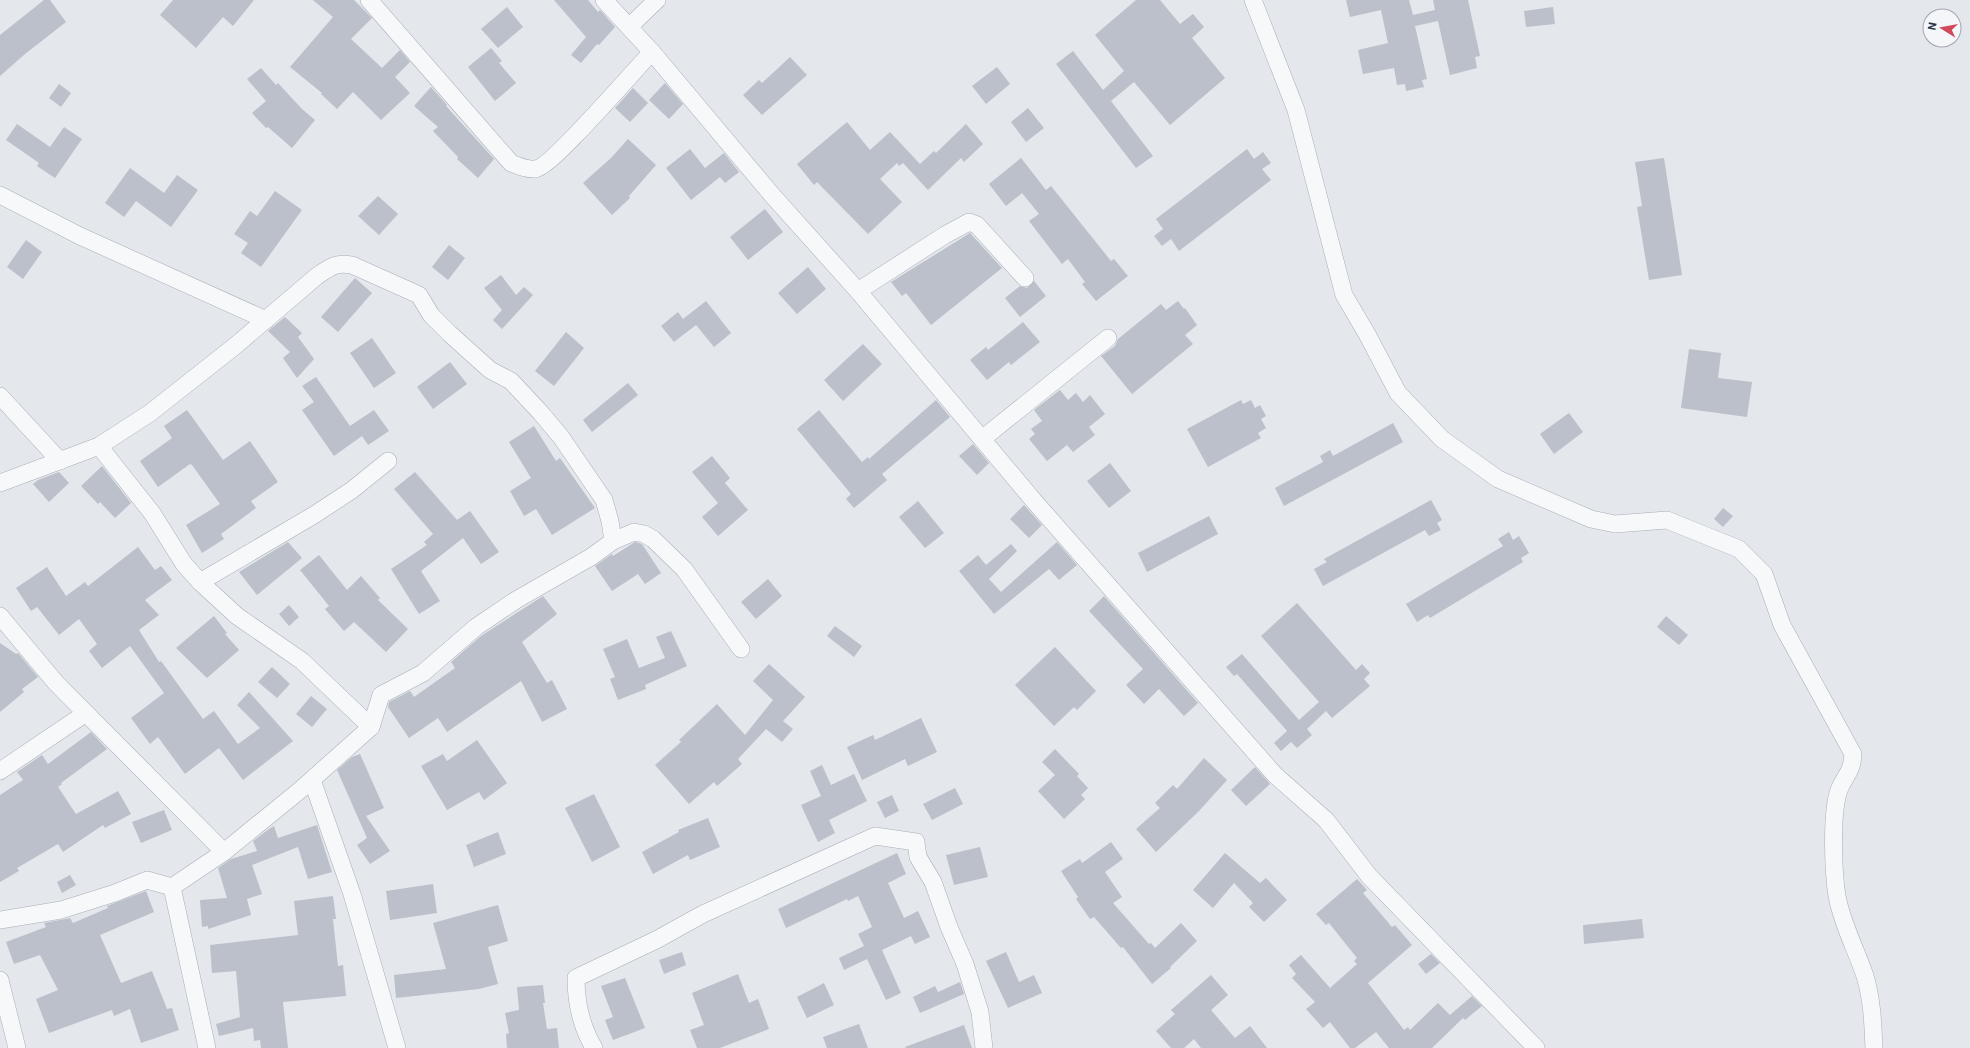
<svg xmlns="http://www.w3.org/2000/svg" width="1970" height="1048" viewBox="0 0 1970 1048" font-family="Roboto,sans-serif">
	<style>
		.building { fill: #bbc0ca }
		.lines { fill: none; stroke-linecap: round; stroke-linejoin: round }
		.minor-casing { stroke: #a9aeb7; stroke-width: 18 }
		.minor { stroke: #f7f8fa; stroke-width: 17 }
	</style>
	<rect width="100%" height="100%" fill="#e4e7ec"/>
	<g class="building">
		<path d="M44 0H50L66 22 25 54 0 76V35Z"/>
		<path d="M173 0H254L233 26 223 17 196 48 160 15Z"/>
		<path d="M313 0H354L372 18 351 39 382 68 400 50 410 62 395 77 410 93 381 120 353 92 337 109 321 94 322 93 290 67 333 17Z"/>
		<path d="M554 0H588L598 12 600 10 615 27 599 45 597 44 581 63 571 55 586 37Z"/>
		<path d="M1136 0H1160L1180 24 1193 14 1204 27 1192 38 1225 78 1170 125 1134 82 1111 101 1153 156 1136 168 1056 64 1073 51 1103 90 1124 71 1095 35Z"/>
		<path d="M1346 0H1409L1413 15 1435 10 1433 0H1468L1480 56 1475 57 1477 68 1450 75 1438 21 1415 26 1427 79 1422 80 1424 87 1406 91 1405 84 1397 85 1394 68 1363 74 1358 50 1388 43 1381 10 1350 17Z"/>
		<path d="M507 7 523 27 498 48 481 29Z"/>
		<path d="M1553 7 1555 24 1526 27 1524 11Z"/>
		<path d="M491 48 502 61 499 63 516 83 495 101 468 67Z"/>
		<path d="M790 57 807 75 762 115 743 95 759 80 762 83Z"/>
		<path d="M997 67 1010 84 986 104 972 86Z"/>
		<path d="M261 68 276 85 278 83 302 109 315 120 292 148 268 127 266 128 252 113 266 101 247 79Z"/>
		<path d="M665 83 683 104 669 119 649 100Z"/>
		<path d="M59 84 71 93 61 107 49 98Z"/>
		<path d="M431 87 447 105 446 106 494 159 478 178 457 159 458 157 433 131 438 127 414 106Z"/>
		<path d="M633 88 648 103 630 122 615 108Z"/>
		<path d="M1028 108 1044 128 1026 142 1011 122Z"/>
		<path d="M847 122 870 150 890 132 920 164 934 151 936 153 966 124 983 144 964 162 961 158 928 190 903 163 899 166 897 163 880 179 902 202 868 234 817 182 814 185 797 164Z"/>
		<path d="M17 124 50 147 64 127 82 139 55 178 37 166 39 163 6 140Z"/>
		<path d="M628 139 656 165 629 196 630 198 612 215 583 183 611 158Z"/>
		<path d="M690 149 705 168 724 153 739 172 725 183 720 177 691 200 666 168Z"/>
		<path d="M1247 149 1254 159 1263 152 1271 163 1262 169 1271 180 1179 251 1171 239 1162 246 1154 236 1163 229 1156 219Z"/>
		<path d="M1021 158 1046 190 1051 186 1111 261 1114 259 1128 276 1096 301 1082 284 1085 282 1068 259 1062 264 1029 221 1039 214 1022 193 1006 206 989 184Z"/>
		<path d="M1664 158 1682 275 1649 280 1637 207 1642 206 1635 162Z"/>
		<path d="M130 168 164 193 177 175 198 190 171 227 136 201 124 217 105 203Z"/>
		<path d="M275 191 302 210 261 267 241 253 248 243 234 234 250 211 257 216Z"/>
		<path d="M378 196 398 214 379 235 358 216Z"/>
		<path d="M765 209 783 232 748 260 730 237Z"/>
		<path d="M970 233 1002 268 931 325 906 293 902 296 891 282Z"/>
		<path d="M26 240 42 252 23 279 7 267Z"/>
		<path d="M449 245 465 258 448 280 432 267Z"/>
		<path d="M808 267 826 289 797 314 778 293Z"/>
		<path d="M501 275 516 295 524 287 533 295 502 329 493 320 502 310 484 288Z"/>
		<path d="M355 278 372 293 338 332 321 317Z"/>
		<path d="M1034 281 1046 296 1020 317 1005 298 1020 286 1027 288Z"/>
		<path d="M706 301 731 333 714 347 696 325 674 342 661 326 678 312 683 319Z"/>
		<path d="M1178 301 1184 309 1185 308 1197 325 1185 335 1193 344 1132 394 1101 356 1115 346 1118 339 1161 304 1166 310Z"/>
		<path d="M285 317 302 333 298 337 314 359 297 378 283 358 290 352 268 331Z"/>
		<path d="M1023 322 1040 342 1011 365 1009 362 987 380 970 360 986 347 988 350Z"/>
		<path d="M566 332 584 348 554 386 535 371Z"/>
		<path d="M372 338 396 373 374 388 350 353Z"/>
		<path d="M863 344 882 364 843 401 824 380Z"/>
		<path d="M1689 349 1721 353 1718 378 1752 382 1747 417 1681 408Z"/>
		<path d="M450 362 467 384 433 409 417 387Z"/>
		<path d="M316 377 350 426 374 410 389 431 368 445 362 436 334 456 302 410 314 402 302 386Z"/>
		<path d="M628 383 638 395 592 432 583 420Z"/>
		<path d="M1060 390 1068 400 1076 393 1083 402 1090 395 1105 414 1089 427 1095 435 1073 452 1067 445 1047 461 1029 439 1035 434 1031 429 1042 421 1034 410Z"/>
		<path d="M936 400 950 417 882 474 887 480 854 508 846 499 851 494 797 429 819 410 862 462 868 457 869 459Z"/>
		<path d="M1241 400 1243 404 1251 400 1255 408 1260 405 1266 416 1261 419 1266 428 1258 433 1261 438 1208 467 1187 429Z"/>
		<path d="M187 410 223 460 250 441 278 482 251 501 256 508 221 534 224 539 202 553 186 525 220 504 192 465 190 464 158 487 140 461 172 438 164 426Z"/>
		<path d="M1569 413 1583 432 1554 454 1540 434Z"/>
		<path d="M1393 423 1403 442 1284 506 1275 488 1323 462 1320 456 1330 450 1333 456Z"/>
		<path d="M534 426 556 461 560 458 595 508 552 535 536 509 524 516 510 491 531 478 509 442Z"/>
		<path d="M973 444 989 463 977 475 959 456Z"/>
		<path d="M712 456 730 478 725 483 748 510 718 536 702 517 718 503 692 472Z"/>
		<path d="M1110 463 1131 491 1109 508 1087 481Z"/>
		<path d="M102 466 131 503 115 518 100 502 98 504 81 486Z"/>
		<path d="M59 472 69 483 49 502 33 484 38 480Z"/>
		<path d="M415 472 457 520 470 511 499 552 481 564 463 538 421 571 440 601 419 614 391 569 427 545 424 542 433 534 394 489Z"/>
		<path d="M1431 500 1442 520 1437 523 1441 530 1429 536 1425 530 1323 586 1314 569 1327 562 1324 559Z"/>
		<path d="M918 501 944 533 925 548 899 517Z"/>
		<path d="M1024 505 1042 525 1029 538 1010 519Z"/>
		<path d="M1723 508 1733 516 1723 527 1714 519Z"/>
		<path d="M1209 516 1218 534 1147 572 1138 553Z"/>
		<path d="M1509 532 1513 540 1519 536 1529 553 1521 558 1523 562 1430 618 1428 615 1417 622 1406 604 1503 546 1498 539Z"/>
		<path d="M288 542 302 558 257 595 239 572Z"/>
		<path d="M635 542 642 544 661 573 645 584 638 574 612 591 595 566 612 554 613 556Z"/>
		<path d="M1057 542 1077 565 1059 580 1049 569 994 614 959 571 978 555 986 565 1011 544 1017 551 989 579 1001 592Z"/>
		<path d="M138 547 155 570 161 566 172 580 145 600 159 615 139 630 159 662 161 661 203 719 214 711 238 744 260 728 237 705 249 692 293 741 243 780 219 748 185 774 158 737 150 744 131 718 164 693 130 646 102 668 89 651 97 644 79 619 59 635 37 607 31 611 16 588 47 567 66 596 85 582 88 586Z"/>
		<path d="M319 555 347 590 361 576 380 598 378 600 408 629 386 652 354 622 344 631 325 609 329 606 300 570Z"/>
		<path d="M768 579 782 596 756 619 741 602Z"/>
		<path d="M543 596 557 614 522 642 547 683 552 680 567 709 542 722 521 681 447 732 438 718 409 738 388 707 389 702 410 691 414 697 455 668 451 662 481 636Z"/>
		<path d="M1104 596 1198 703 1184 716 1159 689 1144 704 1126 685 1143 669 1089 611Z"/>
		<path d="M1297 603 1356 670 1362 664 1370 673 1364 679 1370 686 1332 718 1326 711 1307 729 1312 735 1297 748 1291 742 1281 751 1274 743 1287 731 1237 674 1234 676 1226 667 1242 654 1299 720 1319 702 1261 636Z"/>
		<path d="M289 605 299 617 289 626 279 614Z"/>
		<path d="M214 616 227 633 225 634 239 650 207 678 176 648Z"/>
		<path d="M1666 616 1688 635 1679 645 1657 627Z"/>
		<path d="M835 626 862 646 854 657 827 636Z"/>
		<path d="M671 631 687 666 645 685 646 689 618 700 610 679 615 677 603 649 627 639 639 668 665 658 656 637Z"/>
		<path d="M0 643 16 654 18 653 38 677 22 689 24 692 0 712Z"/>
		<path d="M1055 647 1096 691 1077 710 1074 707 1054 726 1015 685Z"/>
		<path d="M769 664 805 697 783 721 793 729 782 742 766 729 738 759 742 764 717 786 714 782 689 804 655 765 681 742 679 740 717 704 745 735 773 700 753 681Z"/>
		<path d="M272 667 290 684 277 698 258 682Z"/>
		<path d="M311 696 327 709 312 727 296 714Z"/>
		<path d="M921 718 937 752 908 766 905 759 862 780 847 747 873 735 875 740Z"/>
		<path d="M91 732 107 749 61 783 62 784 58 787 76 814 118 791 131 814 105 828 103 825 63 852 58 844 17 868 19 871 0 882V795L23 780 17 772 42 755 48 764Z"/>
		<path d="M477 740 507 783 484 800 479 792 447 810 421 766 443 754 447 761Z"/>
		<path d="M1055 749 1079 774 1077 776 1088 788 1081 795 1085 799 1064 819 1038 791 1055 775 1042 762Z"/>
		<path d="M360 754 384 808 366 816 390 851 370 864 357 845 367 838 337 770 352 757Z"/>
		<path d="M1204 758 1227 780 1199 811 1156 852 1136 829 1160 808 1155 803 1173 785 1177 789Z"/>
		<path d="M822 765 831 785 854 774 867 801 829 820 835 833 818 842 801 805 821 796 810 771Z"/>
		<path d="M1255 767 1270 784 1246 806 1231 790Z"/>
		<path d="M955 788 963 804 932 820 923 804Z"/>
		<path d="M594 794 620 847 592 862 565 808Z"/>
		<path d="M892 795 899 811 885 818 877 802Z"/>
		<path d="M164 810 172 830 141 843 132 822Z"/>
		<path d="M708 818 720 847 690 860 688 855 653 874 642 852 679 832 678 830Z"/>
		<path d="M317 825 332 872 308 879 298 847 252 865 262 894 247 899 251 915 208 929V926L202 927 200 900 227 898 218 868 231 859 257 851 253 841 269 829 274 826 278 838Z"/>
		<path d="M498 832 506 854 474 867 466 845Z"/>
		<path d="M1111 842 1123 859 1105 872 1122 897 1113 903 1149 944 1151 943 1155 948 1181 923 1197 941 1170 967 1171 968 1152 984 1123 947 1121 948 1094 917 1090 919 1076 899 1078 897 1061 871 1080 859 1082 863Z"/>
		<path d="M980 847 988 877 954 885 946 855Z"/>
		<path d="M897 853 906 874 888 883 904 918 918 911 930 937 915 944 911 936 882 950 901 993 886 1000 867 959 844 970 839 958 864 946 858 934 872 927 858 896 848 901 847 899 786 928 778 909Z"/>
		<path d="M1225 853 1260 883 1266 878 1287 900 1264 922 1249 907 1253 903 1234 883 1213 908 1193 890Z"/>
		<path d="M70 875 76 885 62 893 57 882Z"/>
		<path d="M1357 879 1367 890 1363 893 1392 927 1395 925 1412 945 1368 983 1404 1030 1408 1027 1410 1030 1438 1003 1450 1015 1472 996 1482 1006 1465 1020 1463 1018 1432 1048H1389L1376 1032 1355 1048H1350L1330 1022 1323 1028 1306 1009 1315 1002 1292 978 1296 974 1289 965 1301 955 1330 988 1357 964 1354 961 1357 958 1329 923 1326 925 1316 914Z"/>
		<path d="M433 884 437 913 390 920 386 891Z"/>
		<path d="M146 891 154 912 100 935 121 983 152 971 167 1009 172 1008 179 1030 141 1043 130 1009 114 1016 112 1010 49 1033 36 999 58 990 40 955 14 964 6 942 46 927 44 923 70 918 73 923 108 908 107 906Z"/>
		<path d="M333 896 336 919H333L338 966 343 965 346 996 283 1002 288 1048H261L260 1040 254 1041 253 1028 219 1036 216 1024 240 1017 236 971 212 973 210 945 298 935 294 901Z"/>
		<path d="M498 905 508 941 488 947 498 984 479 989 396 998 394 975 446 969 433 923Z"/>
		<path d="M1642 919 1644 938 1584 944 1583 925Z"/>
		<path d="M682 952 686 965 664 974 659 960Z"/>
		<path d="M1006 952 1019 982 1034 975 1042 993 1008 1008 986 961Z"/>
		<path d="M1431 954 1440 963 1426 974 1418 964Z"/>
		<path d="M738 974 749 1003 758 999 769 1029 720 1048H697L690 1030 704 1025 692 993Z"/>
		<path d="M1211 975 1228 995 1211 1010 1235 1038 1250 1026 1267 1048H1201L1194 1039 1184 1048H1171L1156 1031 1175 1014 1171 1010Z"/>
		<path d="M625 978 645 1028 613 1040 605 1020 613 1017 601 986Z"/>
		<path d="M960 982 964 994 920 1013 913 997 935 986 938 992Z"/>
		<path d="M824 983 834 1005 807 1018 797 997Z"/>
		<path d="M543 985 545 1003H543L547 1029 557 1028 559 1048H507L506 1034 509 1033 505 1013 519 1010 517 987Z"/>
		<path d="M859 1024 868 1048H827L823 1037Z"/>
		<path d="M964 1025 972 1048H906L905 1047Z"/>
	</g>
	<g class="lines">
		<g class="minor-casing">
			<g id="minor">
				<path d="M369 0 511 163C518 166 527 170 535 169 551 168 635 69 652 52"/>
				<path d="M604 0 652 52 772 195 858 291 1034 501 1275 775 1326 820 1369 876 1536 1048"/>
				<path d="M1253 0 1296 110 1344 295 1367 334 1398 393 1442 439 1498 479 1591 519 1615 524 1667 520 1739 549 1764 574 1782 625 1853 754C1852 773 1845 775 1839 790 1831 812 1833 871 1837 896 1842 924 1856 949 1865 976 1872 999 1873 1024 1874 1048"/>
				<path d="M630 26 657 0"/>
				<path d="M0 195 80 236 266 320"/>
				<path d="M858 291 945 235 969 222 977 225 1025 278"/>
				<path d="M0 396 60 461"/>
				<path d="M982 439 1108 338"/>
				<path d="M99 446 152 513 184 564 200 582 237 616 302 661 371 727"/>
				<path d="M0 483 99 446 150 413 235 346 317 276C330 267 336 262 352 265L419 295 431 315 450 334 490 370 511 381 540 412 561 437 604 500 610 521 613 541"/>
				<path d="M200 582 314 515 352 490 388 461"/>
				<path d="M0 616 56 683 224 852"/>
				<path d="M0 771 86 713"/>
				<path d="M312 780 352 894 397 1048"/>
				<path d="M172 887 207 1048"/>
				<path d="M0 920 61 910 115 893 147 880 172 887 224 852 299 791 371 727 381 695 423 673 476 627 516 600 591 557 613 541 634 532 644 534 653 539 684 569 741 649"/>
				<path d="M0 980 17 1048"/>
				<path d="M594 1048C581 1026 576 1004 576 978L656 940 703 914 875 836 916 842 918 857 933 882 949 927 965 964 980 1012 984 1048"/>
			</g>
		</g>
		<use href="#minor" class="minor"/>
	</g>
	<g transform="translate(1942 28) rotate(281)"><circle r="19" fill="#f4f6f9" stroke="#a4a8b1"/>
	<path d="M0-3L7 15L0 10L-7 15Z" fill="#d1495b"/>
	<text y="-6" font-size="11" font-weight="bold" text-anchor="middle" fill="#2b3445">N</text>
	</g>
</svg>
